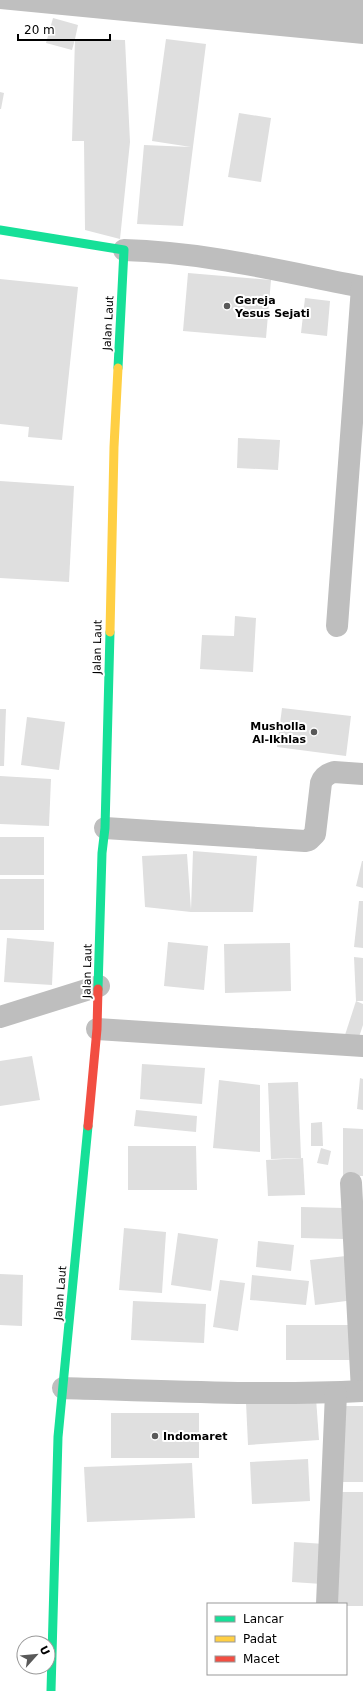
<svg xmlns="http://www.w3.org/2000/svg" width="363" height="1691" viewBox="0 0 363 1691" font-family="'DejaVu Sans',sans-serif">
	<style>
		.water { fill: #bfbfbf }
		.building { fill: #dfdfdf }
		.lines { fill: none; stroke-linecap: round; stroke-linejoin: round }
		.street { stroke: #bebebe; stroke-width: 22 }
		.fast { stroke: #16e098; stroke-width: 9 }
		.slow { stroke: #ffcf43; stroke-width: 9 }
		.jam { stroke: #f24e42; stroke-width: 9 }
		.poi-dot { fill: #595959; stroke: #fff; stroke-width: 1.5 }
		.labels { text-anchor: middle; stroke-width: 4; stroke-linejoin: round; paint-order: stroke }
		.poi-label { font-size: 11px; font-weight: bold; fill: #000; stroke: #fff; text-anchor: start }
		.street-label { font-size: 11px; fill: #000; stroke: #fff }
	</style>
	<rect width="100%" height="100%" fill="#fff"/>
	<path class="water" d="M0 0H363V44L0 9Z"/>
	<g class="building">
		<path d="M53 18 78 25 75 39 125 40 130 142 120 239 85 230 84 141H72L75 39 72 50 46 43Z"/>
		<path d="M166 39 206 44 183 226 137 224 144 145 191 147 152 141Z"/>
		<path d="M0 92 4 93 1 109H0Z"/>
		<path d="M239 113 271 118 261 182 228 177Z"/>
		<path d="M188 273 271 280 266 338 183 331Z"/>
		<path d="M0 279 78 287 62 440 28 437 29 427 0 424Z"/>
		<path d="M305 298 330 301 327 336 301 333Z"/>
		<path d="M238 438 280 440 278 470 237 468Z"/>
		<path d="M0 481 74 486 69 582 0 578Z"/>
		<path d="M235 616 256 618 253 672 200 669 202 635 234 636Z"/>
		<path d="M282 708 351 716 346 756 277 747Z"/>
		<path d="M0 709H6L4 766H0Z"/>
		<path d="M27 717 65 722 59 770 21 765Z"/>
		<path d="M0 776 51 779 49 826 0 824Z"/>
		<rect x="0" y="837" width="44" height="38"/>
		<path d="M193 851 257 856 253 912H191L145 907 142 856 187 854 191 910Z"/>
		<path d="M362 861H363V888L356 886Z"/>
		<rect x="0" y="879" width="44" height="51"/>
		<path d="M359 901H363V948L354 947Z"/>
		<path d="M7 938 54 942 52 985 4 982Z"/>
		<path d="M168 942 208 946 204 990 164 986Z"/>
		<path d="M290 943 291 991 225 993 224 944Z"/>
		<path d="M354 957 363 958V1001H356Z"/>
		<path d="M356 1001 363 1004V1025L358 1040 345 1035Z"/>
		<path d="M32 1056 40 1100 0 1106V1061Z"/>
		<path d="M142 1064 205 1068 202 1104 140 1099Z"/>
		<path d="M360 1078 363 1079V1110L357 1109Z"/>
		<path d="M219 1080 260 1085V1152L213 1148Z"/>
		<path d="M298 1082 301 1158 271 1159 268 1083Z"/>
		<path d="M136 1110 197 1116 196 1132 134 1126Z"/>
		<path d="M322 1122 323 1146H311V1123Z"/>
		<path d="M343 1128 363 1129V1176H343Z"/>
		<path d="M128 1146H196L197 1190H128Z"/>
		<path d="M321 1148 331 1151 328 1165 317 1163Z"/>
		<path d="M303 1158 305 1195 268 1196 266 1160Z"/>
		<path d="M301 1207 344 1208V1239L301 1238Z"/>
		<path d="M124 1228 166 1232 162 1293 119 1290Z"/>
		<path d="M178 1233 218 1239 211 1291 171 1285Z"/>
		<path d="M258 1241 294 1245 291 1271 256 1267Z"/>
		<path d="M346 1256 354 1300 315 1305 310 1260Z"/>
		<path d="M0 1274 23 1275 22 1326 0 1325Z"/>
		<path d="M252 1275 309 1281 306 1305 250 1300Z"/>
		<path d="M220 1280 245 1283 238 1331 213 1327Z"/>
		<path d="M133 1301 206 1304 204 1343 131 1340Z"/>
		<rect x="286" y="1325" width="64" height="35"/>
		<path d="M316 1398 319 1440 248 1445 246 1402Z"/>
		<path d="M338 1406H363V1482H339Z"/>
		<rect x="111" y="1413" width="88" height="45"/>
		<path d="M308 1459 310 1501 252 1504 250 1462Z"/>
		<path d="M192 1463 195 1518 87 1522 84 1467Z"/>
		<path d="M335 1492H363V1606H346V1604H337Z"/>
		<path d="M294 1542 325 1544 322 1584 292 1582Z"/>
	</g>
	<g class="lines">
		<g class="street">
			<path d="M124 250C205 252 284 272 363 287"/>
			<path d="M337 626 362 287"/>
			<path d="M105 828 305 841 309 840 315 834 321 783C323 777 327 774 334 772L363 774"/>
			<path d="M0 1017 99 986"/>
			<path d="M97 1029 363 1046"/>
			<path d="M351 1183 362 1391"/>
			<path d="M63 1388C163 1391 263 1396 363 1391"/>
			<path d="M327 1604 336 1393"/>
		</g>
		<g class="fast">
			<path d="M0 230 124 250 118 368"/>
			<path d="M98 989 102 853 105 828 110 632"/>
			<path d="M51 1691 58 1437 88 1126"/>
		</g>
		<path class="slow" d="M110 632 114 447 118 368"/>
		<path class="jam" d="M88 1126 97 1029 98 989"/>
	</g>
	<g class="poi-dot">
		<circle cx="227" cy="306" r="4"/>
		<circle cx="314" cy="732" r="4"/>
		<circle cx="155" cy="1436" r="4"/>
	</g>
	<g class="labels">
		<g class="poi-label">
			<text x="235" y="304">Gereja<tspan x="235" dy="13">Yesus Sejati</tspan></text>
			<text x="306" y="730" text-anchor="end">Musholla<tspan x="306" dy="13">Al-Ikhlas</tspan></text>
			<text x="163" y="1440">Indomaret</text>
		</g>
		<g class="street-label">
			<text transform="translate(108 323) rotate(-87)" y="4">Jalan Laut</text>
			<text transform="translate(97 647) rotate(-89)" y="4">Jalan Laut</text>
			<text transform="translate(87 971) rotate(-89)" y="4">Jalan Laut</text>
			<text transform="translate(60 1293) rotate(-85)" y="4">Jalan Laut</text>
		</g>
	</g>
	<rect x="207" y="1603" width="140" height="72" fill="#ffffff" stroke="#999999"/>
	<rect x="215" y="1616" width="20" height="6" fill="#16e098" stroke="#999999"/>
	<text x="243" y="1623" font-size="12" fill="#000000">Lancar</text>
	<rect x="215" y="1636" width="20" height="6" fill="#ffcf43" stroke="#999999"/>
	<text x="243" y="1643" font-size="12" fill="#000000">Padat</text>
	<rect x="215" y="1656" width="20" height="6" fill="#f24e42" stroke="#999999"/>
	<text x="243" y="1663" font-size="12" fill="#000000">Macet</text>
	<g transform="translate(36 1655) rotate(63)"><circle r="19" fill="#ffffff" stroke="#999999"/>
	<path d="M0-3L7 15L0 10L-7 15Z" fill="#595959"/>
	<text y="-6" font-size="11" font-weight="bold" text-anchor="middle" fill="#000000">U</text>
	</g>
	<path d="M18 34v6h92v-6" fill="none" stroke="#000000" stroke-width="2"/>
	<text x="24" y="34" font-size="12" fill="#000000" stroke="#ffffff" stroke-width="3" paint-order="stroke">20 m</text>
</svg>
